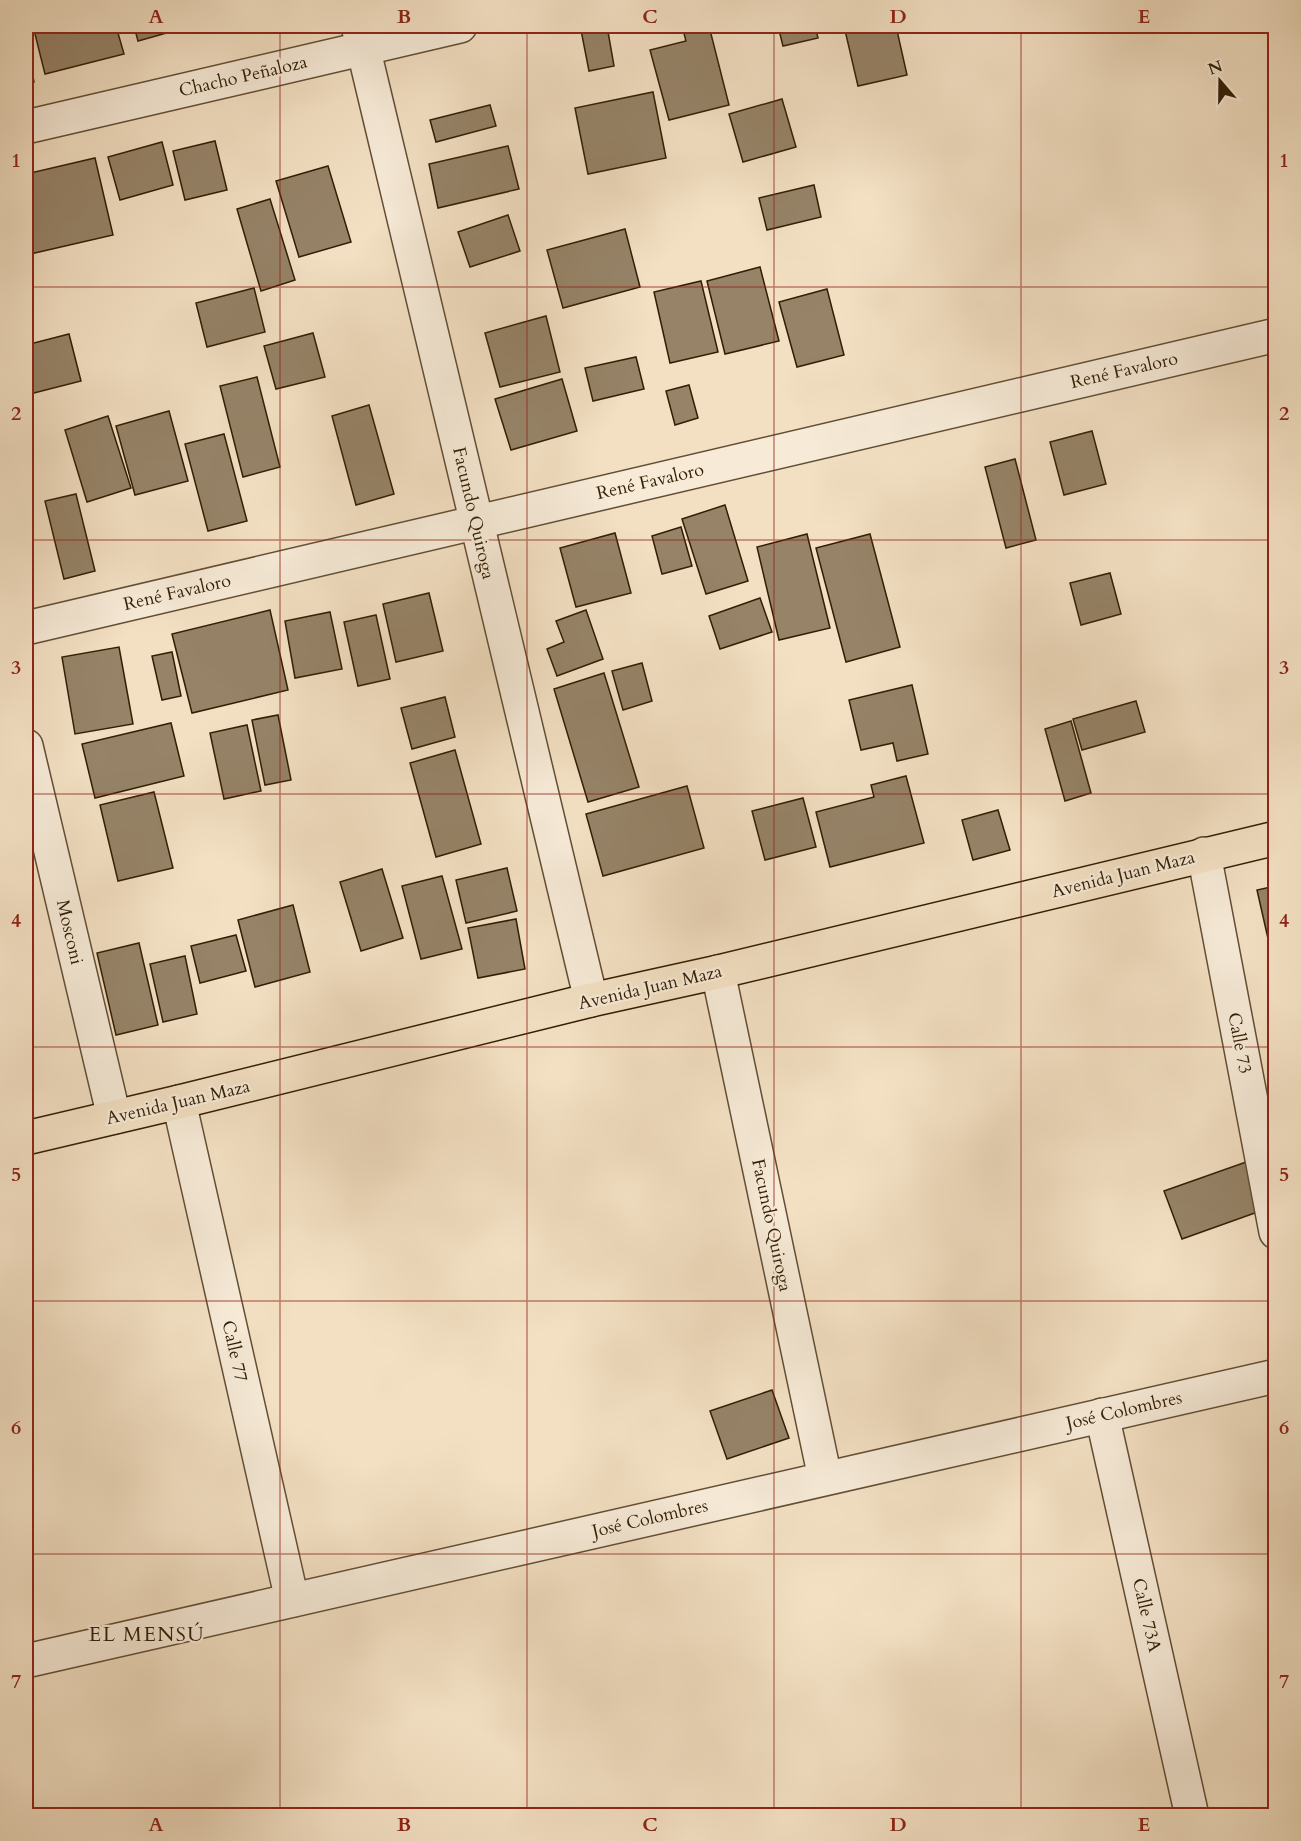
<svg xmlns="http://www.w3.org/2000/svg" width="1301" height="1841" viewBox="0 0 1301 1841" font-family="Cardo,serif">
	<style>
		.building { fill: #968368; stroke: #321e05; stroke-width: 1.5 }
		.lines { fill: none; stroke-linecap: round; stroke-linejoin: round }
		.minor-casing { stroke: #624e34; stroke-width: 36 }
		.major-casing { stroke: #321e05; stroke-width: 36 }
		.minor { stroke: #f7ebd8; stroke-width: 33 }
		.major { stroke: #f3e0c3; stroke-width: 33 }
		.grid { fill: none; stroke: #8f2418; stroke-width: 1.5; stroke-opacity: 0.55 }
		.labels { text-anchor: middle; stroke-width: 4.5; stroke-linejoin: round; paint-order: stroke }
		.street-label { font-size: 18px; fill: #321e05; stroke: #f7ebd8 }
		.neighbourhood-label { font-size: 20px; letter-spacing: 1.5px; fill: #321e05; stroke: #f7ebd8 }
		.neatline { fill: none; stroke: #8f2418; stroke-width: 2 }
		.grid-label { font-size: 20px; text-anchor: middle; font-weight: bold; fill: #8f2418 }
	</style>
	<rect width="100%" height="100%" fill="#f3e0c3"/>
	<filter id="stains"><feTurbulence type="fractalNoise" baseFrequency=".00333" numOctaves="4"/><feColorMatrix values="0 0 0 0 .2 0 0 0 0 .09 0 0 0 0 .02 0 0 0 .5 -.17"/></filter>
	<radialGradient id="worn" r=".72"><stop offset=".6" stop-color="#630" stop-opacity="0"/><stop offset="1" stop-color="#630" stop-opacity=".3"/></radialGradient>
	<g class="building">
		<path d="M50 26H116L124 54 45 74 34 30Z"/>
		<path d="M134 26H188V27L138 41Z"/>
		<path d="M607 26 614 66 589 71 581 30Z"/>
		<path d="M682 26H709L729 105 669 120 650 50 686 41Z"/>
		<path d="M778 26H815L818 38 783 46Z"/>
		<path d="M844 26H896L907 75 858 86Z"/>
		<path d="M26 43 34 82 26 84Z"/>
		<path d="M653 92 666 158 588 174 575 108Z"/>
		<path d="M782 99 796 147 743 162 729 114Z"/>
		<path d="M490 105 496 126 436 142 430 120Z"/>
		<path d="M215 141 227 190 185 200 173 151Z"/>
		<path d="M162 142 173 185 120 200 108 157Z"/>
		<path d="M508 146 519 189 438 208 429 164Z"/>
		<path d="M95 158 113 235 26 255V174Z"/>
		<path d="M328 166 351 242 299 257 276 181Z"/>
		<path d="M814 185 821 217 767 230 759 198Z"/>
		<path d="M270 199 295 280 261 291 237 209Z"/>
		<path d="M508 215 520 251 470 267 458 232Z"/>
		<path d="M625 229 640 287 563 308 547 250Z"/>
		<path d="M760 267 779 341 725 354 707 281Z"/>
		<path d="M701 281 718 352 670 363 654 292Z"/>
		<path d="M254 288 265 332 207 347 196 303Z"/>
		<path d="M827 289 844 355 797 367 779 302Z"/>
		<path d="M546 316 560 372 500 387 485 333Z"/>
		<path d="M313 333 325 377 276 389 264 346Z"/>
		<path d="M69 334 81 381 26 395V345Z"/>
		<path d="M636 357 644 389 593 401 585 368Z"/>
		<path d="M257 377 280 467 243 477 220 386Z"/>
		<path d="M562 379 577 431 511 450 495 399Z"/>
		<path d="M689 385 698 418 675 425 666 391Z"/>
		<path d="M369 405 394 494 356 505 332 416Z"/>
		<path d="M169 411 188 481 135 495 116 426Z"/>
		<path d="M108 416 131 488 87 502 65 430Z"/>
		<path d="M1092 431 1106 484 1064 495 1050 442Z"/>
		<path d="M224 434 247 521 208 531 185 444Z"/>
		<path d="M1015 459 1036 540 1006 548 985 467Z"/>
		<path d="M76 494 95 571 64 579 45 501Z"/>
		<path d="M725 505 748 581 706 594 682 519Z"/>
		<path d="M681 527 692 566 662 574 652 536Z"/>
		<path d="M615 533 631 593 576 607 560 548Z"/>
		<path d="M807 534 830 628 779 640 757 547Z"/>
		<path d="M870 534 900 647 846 662 816 548Z"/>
		<path d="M1110 573 1121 614 1081 625 1070 583Z"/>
		<path d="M429 593 443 651 396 662 383 604Z"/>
		<path d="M760 598 772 632 720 649 709 616Z"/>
		<path d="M270 610 288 690 192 713 172 634Z"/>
		<path d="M586 610 603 659 557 676 547 649 564 642 556 621Z"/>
		<path d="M330 612 342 669 295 678 285 621Z"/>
		<path d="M376 615 390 679 358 686 344 622Z"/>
		<path d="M119 647 133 724 75 734 62 657Z"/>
		<path d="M172 652 181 696 162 700 152 656Z"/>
		<path d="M642 663 652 701 623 710 612 671Z"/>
		<path d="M604 673 639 787 588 802 554 689Z"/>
		<path d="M912 685 928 754 897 761 893 743 861 750 849 700Z"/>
		<path d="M445 697 455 737 412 749 401 708Z"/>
		<path d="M1136 701 1145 732 1082 750 1073 719Z"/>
		<path d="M278 715 291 780 265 785 252 720Z"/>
		<path d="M1071 721 1091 793 1065 801 1045 729Z"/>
		<path d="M171 723 184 776 95 798 82 744Z"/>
		<path d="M247 725 261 791 224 799 210 733Z"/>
		<path d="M455 750 481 844 436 857 410 763Z"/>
		<path d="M906 776 924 843 830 867 816 812 874 797 871 785Z"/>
		<path d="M687 786 704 848 603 876 586 814Z"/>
		<path d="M154 792 173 868 118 881 100 805Z"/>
		<path d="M803 798 816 847 765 860 752 811Z"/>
		<path d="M998 810 1010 850 973 860 962 820Z"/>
		<path d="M507 868 517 911 466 923 456 880Z"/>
		<path d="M382 869 403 938 361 951 340 882Z"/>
		<path d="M442 876 462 949 421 959 402 886Z"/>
		<path d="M1276 886V965H1274L1257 890Z"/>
		<path d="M293 905 310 972 255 987 238 920Z"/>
		<path d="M516 919 525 969 478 978 468 928Z"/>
		<path d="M236 935 246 971 200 983 191 946Z"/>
		<path d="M139 943 158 1025 116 1035 97 953Z"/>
		<path d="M185 956 197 1014 163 1022 150 964Z"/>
		<path d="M1249 1161 1266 1209 1182 1239 1164 1191Z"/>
		<path d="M772 1390 789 1438 727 1459 710 1411Z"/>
	</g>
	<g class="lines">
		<g class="minor-casing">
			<g id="minor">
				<path d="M358 26 591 1000"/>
				<path d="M26 127 460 26"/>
				<path d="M26 628 1276 335"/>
				<path d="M26 746 114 1117"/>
				<path d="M1204 854 1276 1232"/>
				<path d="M718 972 825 1478"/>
				<path d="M179 1102 292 1600"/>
				<path d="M1102 1415 1192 1816"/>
				<path d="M26 1661 1276 1376"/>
			</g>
		</g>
		<g class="major-casing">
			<path id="major" d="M26 1138 179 1102 591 1000 718 972 1276 838"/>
		</g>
		<use href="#minor" class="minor"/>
		<use href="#major" class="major"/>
	</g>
	<path class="grid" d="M280 26V1816M527 26V1816M774 26V1816M1021 26V1816M26 287H1276M26 540H1276M26 794H1276M26 1047H1276M26 1301H1276M26 1554H1276"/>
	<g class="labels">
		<g class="street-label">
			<text transform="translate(243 76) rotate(-13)" y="6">Chacho Peñaloza</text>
			<text transform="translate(1124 370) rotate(-13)" y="6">René Favaloro</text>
			<text transform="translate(650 481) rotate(-13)" y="6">René Favaloro</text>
			<text transform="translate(474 513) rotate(77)" y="6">Facundo Quiroga</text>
			<text transform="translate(177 592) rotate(-13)" y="6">René Favaloro</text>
			<text transform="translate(1123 874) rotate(-14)" y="6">Avenida Juan Maza</text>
			<text transform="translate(70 932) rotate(77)" y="6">Mosconi</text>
			<text transform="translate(650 987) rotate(-13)" y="6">Avenida Juan Maza</text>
			<text transform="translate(1240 1043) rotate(79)" y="6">Calle 73</text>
			<text transform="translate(178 1102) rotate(-13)" y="6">Avenida Juan Maza</text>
			<text transform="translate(772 1225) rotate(78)" y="6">Facundo Quiroga</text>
			<text transform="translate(235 1351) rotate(77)" y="6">Calle 77</text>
			<text transform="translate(1124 1410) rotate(-13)" y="6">José Colombres</text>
			<text transform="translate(650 1518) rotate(-13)" y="6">José Colombres</text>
			<text transform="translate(1147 1615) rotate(77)" y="6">Calle 73A</text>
		</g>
		<g class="neighbourhood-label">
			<text x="147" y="1641">EL MENSÚ</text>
		</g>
	</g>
	<rect width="1301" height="1841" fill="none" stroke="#f3e0c3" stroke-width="66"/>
	<g transform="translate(1220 81) rotate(340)" stroke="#f7ebd8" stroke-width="4.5" paint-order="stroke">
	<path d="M0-4.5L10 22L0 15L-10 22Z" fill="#321e05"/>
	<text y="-9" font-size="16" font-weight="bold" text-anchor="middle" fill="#321e05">N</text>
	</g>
	<rect x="33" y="33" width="1235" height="1775" class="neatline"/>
	<g class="grid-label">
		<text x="156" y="23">A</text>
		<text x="404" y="23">B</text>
		<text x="650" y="23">C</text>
		<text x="898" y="23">D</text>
		<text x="1144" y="23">E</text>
		<text x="16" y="167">1</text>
		<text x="1284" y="167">1</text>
		<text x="16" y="420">2</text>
		<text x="1284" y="420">2</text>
		<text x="16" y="674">3</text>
		<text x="1284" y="674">3</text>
		<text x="16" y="927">4</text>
		<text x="1284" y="927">4</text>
		<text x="16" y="1181">5</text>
		<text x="1284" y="1181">5</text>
		<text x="16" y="1434">6</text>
		<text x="1284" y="1434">6</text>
		<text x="16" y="1688">7</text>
		<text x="1284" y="1688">7</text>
		<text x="156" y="1831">A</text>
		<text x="404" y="1831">B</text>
		<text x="650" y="1831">C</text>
		<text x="898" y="1831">D</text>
		<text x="1144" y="1831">E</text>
	</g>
	<rect width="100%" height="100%" filter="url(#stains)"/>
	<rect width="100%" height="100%" fill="url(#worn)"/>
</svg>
